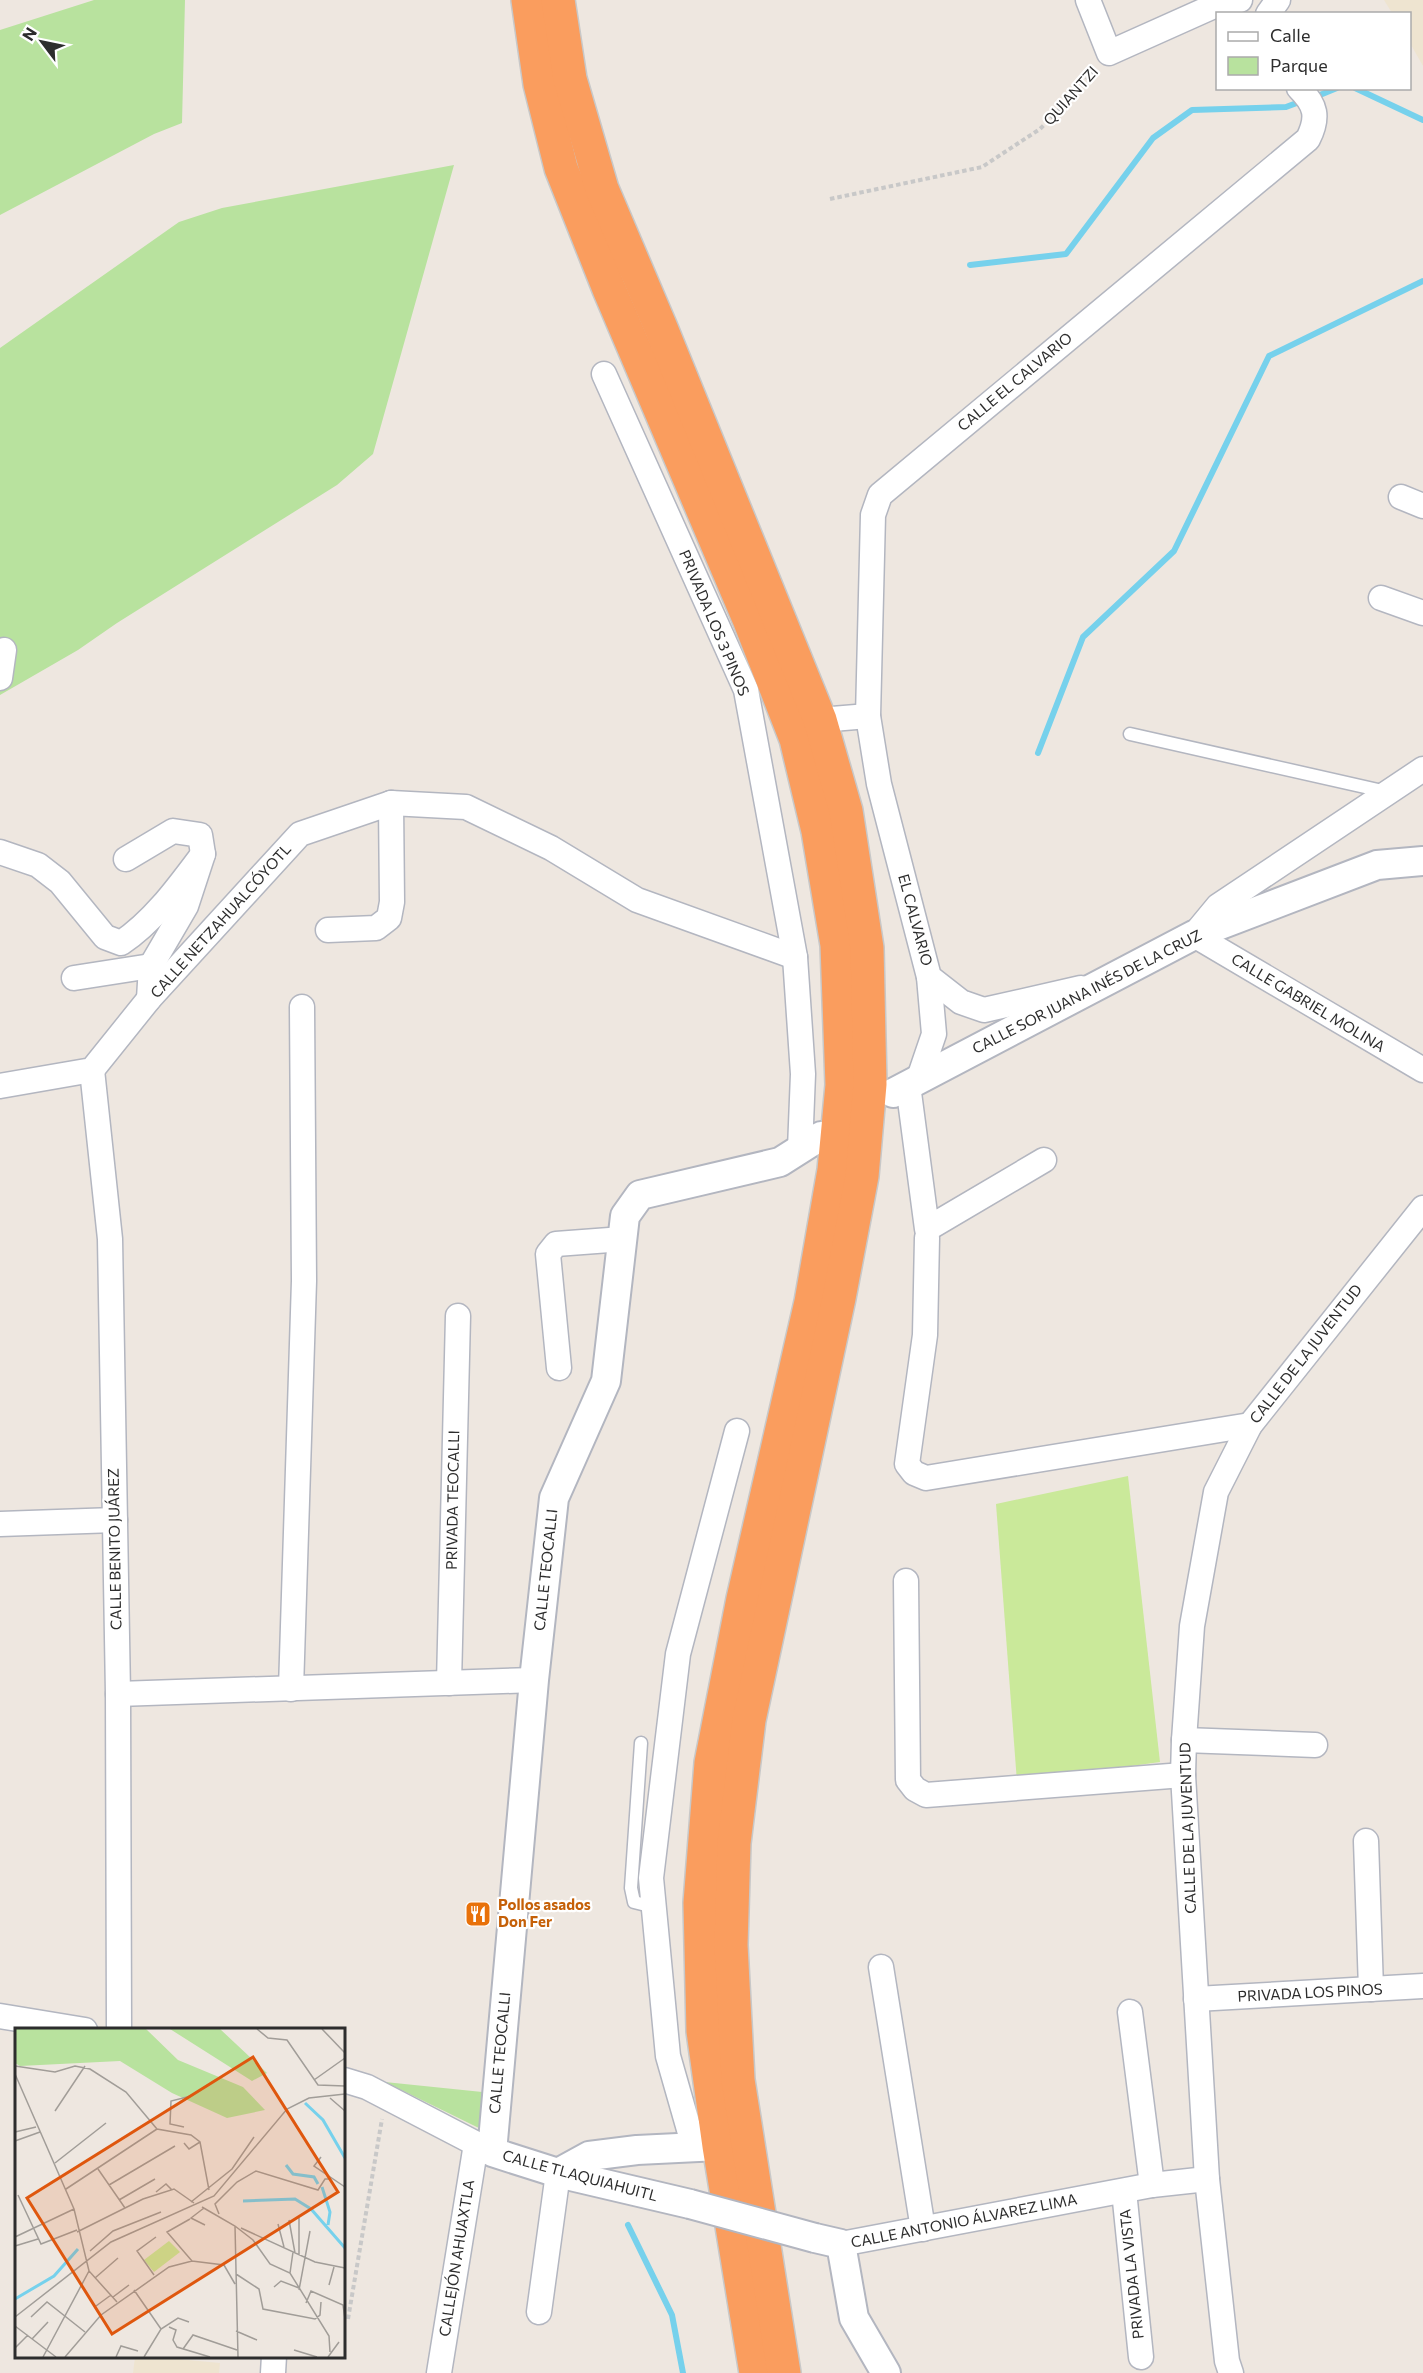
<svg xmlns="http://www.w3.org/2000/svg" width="1423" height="2373" viewBox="0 0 1423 2373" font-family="Commissioner,sans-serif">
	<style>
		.education { fill: #eee4d0 }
		.green { fill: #b8e29e }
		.pitch { fill: #cae99a }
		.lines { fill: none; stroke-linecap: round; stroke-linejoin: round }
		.stream { stroke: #76d1ec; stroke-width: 6 }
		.service-casing { stroke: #b3b6c0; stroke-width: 15 }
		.minor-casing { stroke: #b3b6c0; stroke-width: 27 }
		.tertiary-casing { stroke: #b3b6c0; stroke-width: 32 }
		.motorway-casing { stroke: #c8c8c8; stroke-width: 36 }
		.path { stroke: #c8c8c8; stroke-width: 4; stroke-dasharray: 4.5 3; stroke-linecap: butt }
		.service { stroke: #fff; stroke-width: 12 }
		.minor { stroke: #fff; stroke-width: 24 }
		.tertiary { stroke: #fff; stroke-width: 28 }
		.motorway { stroke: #fa9d5e; stroke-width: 33 }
		.tertiary-bridge-casing { stroke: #b3b6c0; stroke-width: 32; stroke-linecap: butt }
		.tertiary-bridge { stroke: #fff; stroke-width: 28 }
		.labels { text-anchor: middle; stroke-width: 4.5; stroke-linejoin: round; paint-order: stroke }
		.street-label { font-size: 15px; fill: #2d2d2d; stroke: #fff }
		.food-label { font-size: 15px; font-weight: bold; fill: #c56008; stroke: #fff; text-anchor: start }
		.inset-river { fill: none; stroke: #76d1ec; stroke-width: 3 }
		.inset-road { fill: none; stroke: #a19d98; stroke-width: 1.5 }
		.view { fill: #df570e; fill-opacity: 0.15; stroke: #df570e; stroke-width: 3 }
		.inset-edge { fill: none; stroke: #2d2d2d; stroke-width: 3 }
	</style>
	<rect width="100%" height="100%" fill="#eee7e0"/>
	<g class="education">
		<path d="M1384 0H1423V66L1410 43V14L1392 13Z"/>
		<path d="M135 2357H156L220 2363 219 2373H133Z"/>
	</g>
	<g class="green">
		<path d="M94 0H185L182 123 154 134 0 215V30Z"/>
		<path d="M454 165 373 454 337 485 117 623 78 650 0 695V348L179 222 222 208Z"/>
		<path d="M385 2082 492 2093 485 2131Z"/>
	</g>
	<path class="pitch" d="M1128 1476 1160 1762 1017 1782 996 1504Z"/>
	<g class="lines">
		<g class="stream">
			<path d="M1355 88 1423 120"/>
			<path d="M1315 97 1337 88"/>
			<path d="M970 265 1066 254 1153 138 1192 110 1286 107 1302 101"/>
			<path d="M1038 753 1083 637 1174 551 1269 356 1423 281"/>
			<path d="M628 2225 672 2315 683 2373"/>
		</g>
		<g class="service-casing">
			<g id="service">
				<path d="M1130 734 1387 792"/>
				<path d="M641 1743 631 1888 634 1902 654 1907"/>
			</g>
		</g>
		<g class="minor-casing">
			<g id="minor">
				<path d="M1088 0 1109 53 1214 6 1240 0"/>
				<path d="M1268 14 1278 0"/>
				<path d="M604 374 746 690 795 957 803 1074 800 1149"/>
				<path d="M1401 497 1423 506"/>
				<path d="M1381 598 1423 613"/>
				<path d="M0 678 4 650"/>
				<path d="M820 720 868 716"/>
				<path d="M1423 769 1218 906 1194 935 1423 1070"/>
				<path d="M0 852 38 865 60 882 105 937 121 943C154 921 179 886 203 854"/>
				<path d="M126 859 173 831 200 835 203 854 186 906 151 966 149 999"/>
				<path d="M328 930 376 928 389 918 392 902 391 803"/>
				<path d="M74 978 151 966"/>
				<path d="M1081 988 984 1010 961 1002 929 977 879 784 868 716 873 515 880 495 1308 139C1319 117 1316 105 1299 88"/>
				<path d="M92 1070 110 1239 118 1694 119 2030"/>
				<path d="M919 1078 934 1034 929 977"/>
				<path d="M908 1085 927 1229 1044 1160"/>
				<path d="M0 1086 92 1070 149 999 300 834 391 803 466 807 551 848 637 900 795 957"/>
				<path d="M927 1238 925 1335 907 1464 914 1473 926 1478 1250 1425"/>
				<path d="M559 1368 548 1254 556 1244 623 1239"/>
				<path d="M0 1524 115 1520"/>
				<path d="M906 1581 908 1780 915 1789 926 1795 1183 1775"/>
				<path d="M449 1683 458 1316"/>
				<path d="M291 1689 304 1281 302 1007"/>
				<path d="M118 1694 534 1680"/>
				<path d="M1184 1740 1315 1745"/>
				<path d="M1366 1841 1371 1989"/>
				<path d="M881 1967 923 2229"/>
				<path d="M1196 1999 1423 1986"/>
				<path d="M1130 2012 1152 2185"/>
				<path d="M0 2016 85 2030"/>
				<path d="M344 2080 367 2087 490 2151"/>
				<path d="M694 2147 668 2056 651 1878 678 1654 737 1431"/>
				<path d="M1124 2191 1141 2357"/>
				<path d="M841 2244 1152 2185 1207 2179"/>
				<path d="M539 2312 558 2173"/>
				<path d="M273 2373 274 2356"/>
				<path d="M439 2373 476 2144"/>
				<path d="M1231 2373 1227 2361 1207 2179 1183 1775 1184 1740 1192 1626 1216 1492 1250 1425 1423 1208"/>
			</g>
		</g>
		<g class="tertiary-casing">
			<g id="tertiary">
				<path d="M893 1093 1194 935 1377 865 1423 861"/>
				<path d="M558 2173 589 2156 637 2150 719 2146"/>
				<path d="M690 2204 558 2173 492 2152 534 1680 554 1498 606 1381 625 1216 640 1195 780 1162 821 1136"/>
				<path d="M815 2238 841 2244 854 2318 886 2373"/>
			</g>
		</g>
		<g class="motorway-casing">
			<g id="motorway">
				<path d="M528 0 540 84 561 168 609 289 749 619 796 739 818 831 837 945 842 1085 834 1170 811 1302 743 1599 711 1763 700 1903 703 2031 719 2146 756 2373"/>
				<path d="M558 0 570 79 602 189 661 328 820 720 846 811 867 948 870 1084 862 1176 839 1298 749 1720 734 1843 731 1945 738 2080 784 2373"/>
			</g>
		</g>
		<g class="path">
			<path d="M830 199 982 167 1040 129 1079 89 1096 68"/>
			<path d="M348 2319 382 2119"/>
		</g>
		<use href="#service" class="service"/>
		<use href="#minor" class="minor"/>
		<use href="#tertiary" class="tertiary"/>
		<use href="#motorway" class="motorway"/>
		<g class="tertiary-bridge-casing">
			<path id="tertiary-bridge" d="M690 2204 815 2238"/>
		</g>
		<use href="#tertiary-bridge" class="tertiary-bridge"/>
	</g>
	<defs>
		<g id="restaurant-square" transform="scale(1.35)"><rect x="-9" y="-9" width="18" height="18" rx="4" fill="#e8710a" stroke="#fff"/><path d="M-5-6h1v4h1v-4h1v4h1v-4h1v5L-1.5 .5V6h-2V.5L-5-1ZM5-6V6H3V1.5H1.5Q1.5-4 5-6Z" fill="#fff"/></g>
	</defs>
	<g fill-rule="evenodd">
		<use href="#restaurant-square" x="478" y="1914"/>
	</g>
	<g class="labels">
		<g class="street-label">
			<text transform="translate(1071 96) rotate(-48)" y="5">QUIANTZI</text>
			<text transform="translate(1015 382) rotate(-40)" y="5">CALLE EL CALVARIO</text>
			<text transform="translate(714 623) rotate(67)" y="5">PRIVADA LOS 3 PINOS</text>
			<text transform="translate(915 920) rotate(75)" y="5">EL CALVARIO</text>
			<text transform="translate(221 921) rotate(-48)" y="5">CALLE NETZAHUALCÓYOTL</text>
			<text transform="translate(1087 992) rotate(-27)" y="5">CALLE SOR JUANA INÉS DE LA CRUZ</text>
			<text transform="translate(1308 1003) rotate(31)" y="5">CALLE GABRIEL MOLINA</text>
			<text transform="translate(1306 1354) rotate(-52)" y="5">CALLE DE LA JUVENTUD</text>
			<text transform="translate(453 1500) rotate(-89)" y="5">PRIVADA TEOCALLI</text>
			<text transform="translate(115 1549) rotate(-91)" y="5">CALLE BENITO JUÁREZ</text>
			<text transform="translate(546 1570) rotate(-84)" y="5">CALLE TEOCALLI</text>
			<text transform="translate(1188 1828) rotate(-92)" y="5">CALLE DE LA JUVENTUD</text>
			<text transform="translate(1310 1993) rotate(-3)" y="5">PRIVADA LOS PINOS</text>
			<text transform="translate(500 2053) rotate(-85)" y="5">CALLE TEOCALLI</text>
			<text transform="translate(580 2176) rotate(15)" y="5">CALLE TLAQUIAHUITL</text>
			<text transform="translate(964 2221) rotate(-11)" y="5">CALLE ANTONIO ÁLVAREZ LIMA</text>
			<text transform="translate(457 2258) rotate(-81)" y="5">CALLEJÓN AHUAXTLA</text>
			<text transform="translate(1132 2274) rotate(-96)" y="5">PRIVADA LA VISTA</text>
		</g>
		<g class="food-label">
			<text x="498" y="1910">Pollos asados<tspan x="498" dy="17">Don Fer</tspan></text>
		</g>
	</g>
	<g transform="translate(15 2028)">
		<rect width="330" height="330" fill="#eee7e0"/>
		<path d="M0 1H131L163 32 228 59 250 82 212 90 157 65 105 33 5 38 0 35ZM155 1H205L252 45 237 53Z" fill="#b8e29e"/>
		<path d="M154 213 165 224 139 244 129 232Z" fill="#cae99a"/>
		<path class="inset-river" d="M290 75 308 92 330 130M271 137 278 146 299 149 303 156M307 159 315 184 313 197M228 173 280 171 296 181 330 220M0 271 39 248 63 221"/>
		<path class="inset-road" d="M242 1 253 10 272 12 303 57 330 58M307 1 330 25M0 38 40 44 60 38 75 41 111 64 142 101 176 107 185 114 194 162M0 46 59 181 74 243 102 274M299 52 330 30M315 70 330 83M40 83 70 38M169 99 155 96 156 73 176 68M0 104 21 99M0 113 25 104M169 115 174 121 185 114M306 129 299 138 330 159M40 135 91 95M83 141 110 180M94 157 160 118M51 161 142 101M141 164 151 156 157 162M3 167 26 216 62 202M104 172 140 151M176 174 217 141 239 109M187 179 220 198 238 212 255 236 275 245 314 308 315 324M189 180 176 190 190 197M204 186 200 176 222 154 241 143 303 162 310 151H316M284 190V227M175 191 152 204 177 233M274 192 280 225M263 196 269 219M220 198 223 329M226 200 300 234 330 240M62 204 128 171 159 161 179 175M0 209 59 181M0 218 23 211M75 223 98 203 146 184M275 245 278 224M221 246 244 261 248 281 300 291 305 287 306 274M139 247 122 223 141 209M80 250 103 230M314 257 319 239M259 259 266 253 284 260M119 262 146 301M284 262 295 203M98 269 114 257M291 275 296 263 328 277 330 291M81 278 96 267M0 289 96 214 199 168 272 81 294 70 330 66M16 289 32 274 70 304M0 298 41 329M154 299 161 302 158 312 162 319 195 329M221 303 242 312M17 311 33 294M0 320 13 307M168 321 178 307 222 322M279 322 302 329M28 329 74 243M50 329 86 287 154 239 177 233 209 237 220 256M101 329 106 318 123 323M129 329 146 301 163 290 174 294M313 329 324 314"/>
		<path class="view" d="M238 29 323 164 97 306 12 170Z"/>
		<rect width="330" height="330" class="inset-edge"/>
	</g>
	<rect x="1216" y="12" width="195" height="78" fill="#ffffff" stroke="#ababab" stroke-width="1.5"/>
	<rect x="1228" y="32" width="30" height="9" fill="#ffffff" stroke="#ababab" stroke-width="1.5"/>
	<text x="1270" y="42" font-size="18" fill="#2d2d2d">Calle</text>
	<rect x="1228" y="57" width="30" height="18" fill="#b8e29e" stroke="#ababab" stroke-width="1.5"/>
	<text x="1270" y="72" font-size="18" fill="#2d2d2d">Parque</text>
	<g transform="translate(42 42) rotate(302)" stroke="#ffffff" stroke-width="4.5" paint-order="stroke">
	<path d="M0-4.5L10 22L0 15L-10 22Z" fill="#2d2d2d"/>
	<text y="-9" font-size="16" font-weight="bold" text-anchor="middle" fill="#2d2d2d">N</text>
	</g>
</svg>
